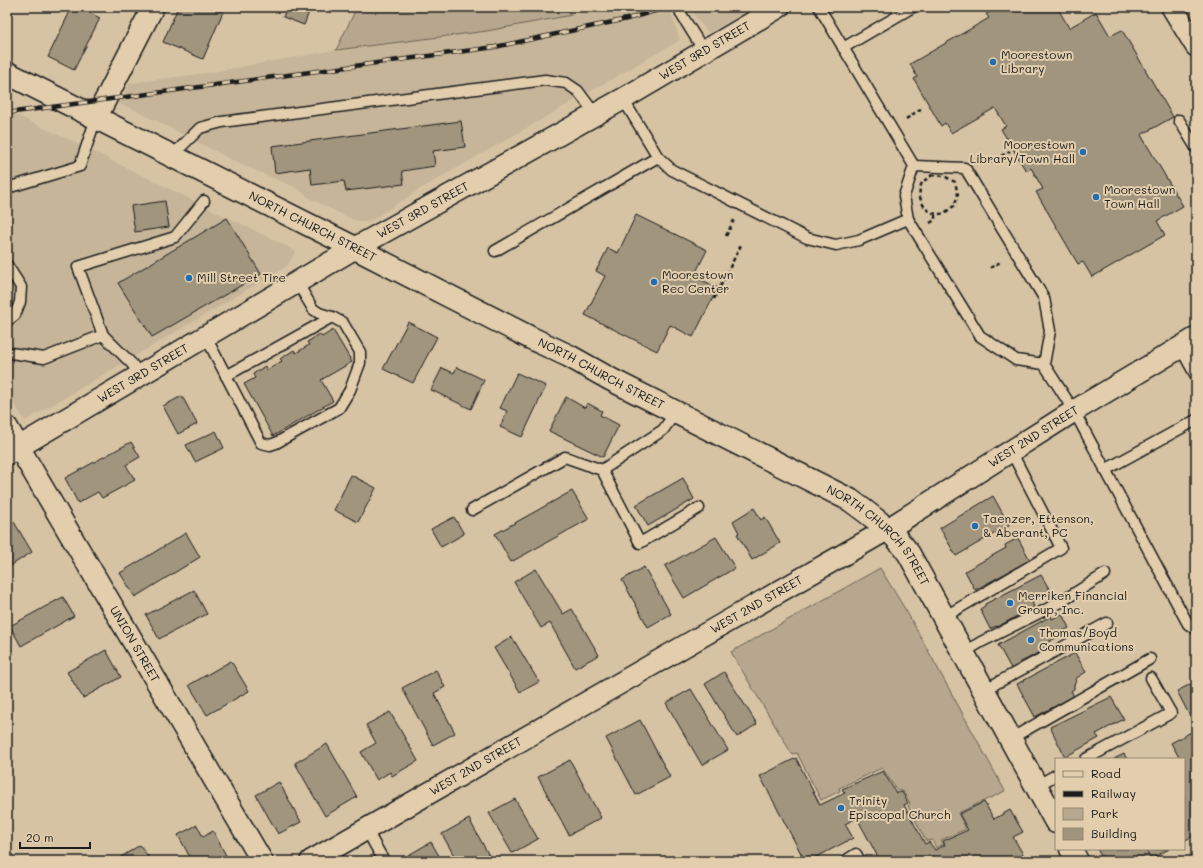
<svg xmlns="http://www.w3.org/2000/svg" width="1203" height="868" viewBox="0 0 1203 868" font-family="Mali,sans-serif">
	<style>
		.built { fill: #c6b599 }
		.green { fill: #b7a78e; stroke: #6a6255 }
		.building { fill: #a1957e; stroke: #1c1c1c }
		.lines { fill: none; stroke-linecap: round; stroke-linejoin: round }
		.lane-casing { stroke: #1c1c1c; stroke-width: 13 }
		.street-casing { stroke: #1c1c1c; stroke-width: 24 }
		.secondary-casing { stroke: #1c1c1c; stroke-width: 25 }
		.path { stroke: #1c1c1c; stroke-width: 2.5; stroke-dasharray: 4 3; stroke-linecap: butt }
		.lane { stroke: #e2cead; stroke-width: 10 }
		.street { stroke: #e2cead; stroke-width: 21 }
		.secondary { stroke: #e2cead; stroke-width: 22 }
		.rail-casing { stroke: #1c1c1c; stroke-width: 4.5 }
		.rail { stroke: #e2cead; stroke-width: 3; stroke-dasharray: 9; stroke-linecap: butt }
		.poi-dot { fill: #1f6fb2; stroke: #e2cead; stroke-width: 1.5 }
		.labels { text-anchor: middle; stroke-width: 4; stroke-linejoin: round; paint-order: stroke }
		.street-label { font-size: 12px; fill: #1c1c1c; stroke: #e2cead }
		.poi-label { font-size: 12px; fill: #1c1c1c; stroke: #e2cead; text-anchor: start }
	</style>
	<rect width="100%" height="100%" fill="#d6c3a4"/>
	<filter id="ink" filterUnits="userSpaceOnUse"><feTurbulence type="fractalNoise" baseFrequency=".025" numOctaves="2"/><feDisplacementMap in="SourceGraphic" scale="8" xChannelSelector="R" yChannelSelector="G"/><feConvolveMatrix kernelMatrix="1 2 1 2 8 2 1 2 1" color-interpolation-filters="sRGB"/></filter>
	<g filter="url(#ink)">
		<g class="built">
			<path d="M611 7H669L680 40 422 188 372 220 366 222 357 221 347 217 311 199 295 187 242 165 135 110 119 104 130 83 207 73 336 50 487 31 572 15Z"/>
			<path d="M691 7H754L709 33 695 17Z"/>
			<path d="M7 111 74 142 296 251 287 266 25 421 7 392Z"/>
		</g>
		<g class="green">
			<path d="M357 7H563L572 15 487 31 336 50Z"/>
			<path d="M880 568 908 614 1005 791 958 813 966 829 941 840 944 844 936 848 932 840 926 841 908 806 910 803 903 791 897 790 882 768 839 788 840 791 821 800 797 753 792 754 731 652Z"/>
		</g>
		<g class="building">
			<path d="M72 7H77L100 18 74 70 48 57Z"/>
			<path d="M178 7H225L203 59 163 42Z"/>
			<path d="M287 7H311L304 25 283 17Z"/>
			<path d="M998 7H1057L1069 28 1096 12 1110 36 1122 30 1173 117 1141 135 1183 206 1157 221 1165 235 1092 277 1083 262 1078 264 1036 192 1043 189 1031 168 1026 171 1001 129 1006 126 995 108 951 133 945 123 941 126 914 79 917 77 910 64 989 18 986 14Z"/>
			<path d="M461 121 465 147 433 151 435 166 402 171 404 184 346 191 344 181 312 185 310 168 275 173 272 146Z"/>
			<path d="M165 201 169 227 135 232 131 206Z"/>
			<path d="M636 215 707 250 694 276 718 288 693 337 670 325 657 351 585 315 605 276 596 271 608 248 618 253Z"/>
			<path d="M227 218 261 274 152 337 118 283Z"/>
			<path d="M408 322 437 337 413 383 383 369Z"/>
			<path d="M333 330 352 362 321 380 333 401 273 436 244 384 255 378 253 374 265 366 267 370 282 361 280 359 294 350 296 353 309 345 307 342 320 334 322 337Z"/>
			<path d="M457 367 484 380 471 409 431 390 442 368 454 373Z"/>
			<path d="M517 373 546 386 522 437 500 427 507 411 500 408Z"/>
			<path d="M182 396 197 424 178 434 163 406Z"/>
			<path d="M566 397 585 408 587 403 602 411 600 415 619 425 603 457 549 431Z"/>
			<path d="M216 431 224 448 195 462 186 445Z"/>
			<path d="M131 442 140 457 126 465 135 480 102 498 98 492 78 503 65 478Z"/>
			<path d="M351 475 376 488 358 522 334 510Z"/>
			<path d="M683 478 694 499 648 526 636 505Z"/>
			<path d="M572 491 589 519 511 562 495 534Z"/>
			<path d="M993 496 1009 525 956 556 940 528Z"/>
			<path d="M754 508 761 520 765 517 780 543 752 560 737 534 739 533 733 521Z"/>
			<path d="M454 517 464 534 441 547 431 529Z"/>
			<path d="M14 522 32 552 7 568V526Z"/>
			<path d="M186 533 200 557 135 597 120 573Z"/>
			<path d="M716 537 735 568 684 598 665 566Z"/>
			<path d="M1018 538 1030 560 975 590 965 571 1006 548 1005 545Z"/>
			<path d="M644 567 671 614 648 627 622 580Z"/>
			<path d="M536 569 563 614 572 609 599 655 575 668 550 623 541 628 514 582Z"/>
			<path d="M1041 575 1051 592 1032 602 1034 607 997 627 996 626 990 629 980 609 985 606V604Z"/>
			<path d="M194 590 207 614 159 639 146 615Z"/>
			<path d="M63 597 74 616 21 646 10 626Z"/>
			<path d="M1062 614 1069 628 1061 632 1062 635 1044 644 1046 649 1019 663 1021 667 1013 672 998 645 1051 616 1052 619Z"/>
			<path d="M512 637 539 682 520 692 494 648Z"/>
			<path d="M106 650 121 677 83 698 67 672Z"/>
			<path d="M1075 653 1086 672 1075 679 1076 682 1074 684V689L1071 691 1074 696 1035 717 1017 684Z"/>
			<path d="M231 661 249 691 207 715 189 685Z"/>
			<path d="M436 670 445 687 434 693 455 733 433 745 402 688Z"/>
			<path d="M724 672 757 724 737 737 705 684Z"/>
			<path d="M1193 683 1196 689V728L1177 691Z"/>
			<path d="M691 689 728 750 702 765 666 703Z"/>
			<path d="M1111 697 1124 719 1096 734 1099 738 1065 757 1050 727Z"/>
			<path d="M390 712 418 761 392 776 390 772 377 780 361 752 376 743 366 725Z"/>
			<path d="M640 720 670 777 636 795 606 738Z"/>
			<path d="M1193 731 1195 736 1196 735V834L1184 841V759H1180L1171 743Z"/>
			<path d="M327 744 357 797 325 816 295 763Z"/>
			<path d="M1124 754 1127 759H1114Z"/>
			<path d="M796 758 820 805 845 793 842 789 883 771 896 793 902 792 908 803 904 805 925 844 929 842 935 850 945 845 943 841 968 830 959 814 984 802 994 819 1010 810 1023 832 1013 837 1027 861H880L857 818 845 824 853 838 809 861H805L760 776Z"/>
			<path d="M570 760 601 818 569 835 538 777Z"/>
			<path d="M279 782 301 822 278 834 256 795Z"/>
			<path d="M515 799 538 839 512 853 489 813Z"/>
			<path d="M469 819 492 861H457L442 834Z"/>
			<path d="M197 825 203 837 213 831 229 861H192L178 835Z"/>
			<path d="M431 842 442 861H410L407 856Z"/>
			<path d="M140 845 151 861H124L121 857Z"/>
			<path d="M1097 849H1145L1151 859 1148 861H1104Z"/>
			<path d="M1145 849H1169L1151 859Z"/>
		</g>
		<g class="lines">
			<g class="lane-casing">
				<g id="lane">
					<path d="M680 7 681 14 704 51"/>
					<path d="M843 48 913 7"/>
					<path d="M1179 120 1196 148"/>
					<path d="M172 156 200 128 222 122 545 80 566 83 578 91 595 114"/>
					<path d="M658 157 672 170 807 238 836 245 859 240 908 219 904 196 914 166 819 7"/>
					<path d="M914 166 965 168 1044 298 1050 331 1044 364"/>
					<path d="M7 188 80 166 96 118"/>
					<path d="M908 219 980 336 1016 360 1044 364 1074 411 1188 624 1196 629"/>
					<path d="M495 251 658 157 623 99"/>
					<path d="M7 265 21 287 20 302 15 315 7 321"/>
					<path d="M103 335 78 267 175 237 204 201"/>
					<path d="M206 337 261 443 270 445 276 443 339 408 350 390 360 363V352L343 323 332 317 319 313 313 309 297 282"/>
					<path d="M1180 347 1196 376"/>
					<path d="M7 354 11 353 44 358 103 335 132 364 140 375"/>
					<path d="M226 376 332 317"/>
					<path d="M602 470 640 543 699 508"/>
					<path d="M1105 470 1196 420"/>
					<path d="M472 510 565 457 602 470 663 430 676 412"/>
					<path d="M944 617 1061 548 1011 451"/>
					<path d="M963 653 981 642 1059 603 1105 574"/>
					<path d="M984 690 1107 623"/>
					<path d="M1010 739 1150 659"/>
					<path d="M1086 759 1171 713 1151 678"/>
					<path d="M1036 786 1056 775"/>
					<path d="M366 829 384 861"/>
					<path d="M845 861 856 854 860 861"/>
				</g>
			</g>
			<g class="street-casing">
				<g id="street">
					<path d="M1172 7 1196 46"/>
					<path d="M96 118 153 7"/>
					<path id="s1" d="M7 427 262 861"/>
					<path id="s2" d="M7 454 355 248 623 99 779 7"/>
					<path id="s3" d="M311 861 888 529 1074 411 1196 338"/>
				</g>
			</g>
			<g class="secondary-casing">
				<g id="secondary">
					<path id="s4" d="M7 73 355 248 531 338 569 356 610 379 850 500C872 516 894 532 909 554L1056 822"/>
					<path d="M1071 849 1077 861"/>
				</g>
			</g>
			<g class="path">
				<path d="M906 119 922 108"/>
				<path d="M989 163 1010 151"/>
				<path d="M932 175 944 176 955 182 958 195 954 206C951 208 947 211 944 213 927 219 914 197 922 183 924 180 929 178 932 175Z"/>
				<path d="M930 223 935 220V213"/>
				<path d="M726 236 734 220"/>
				<path d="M990 268 1002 261"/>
				<path d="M714 299 742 243"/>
			</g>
			<use href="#lane" class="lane"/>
			<use href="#street" class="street"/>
			<use href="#secondary" class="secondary"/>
			<g class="rail-casing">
				<path id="rail" d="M7 113 495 47 627 19 669 7"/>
			</g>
			<use href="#rail" class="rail"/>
		</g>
	</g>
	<g class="poi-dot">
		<circle cx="993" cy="62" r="4"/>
		<circle cx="1083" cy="152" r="4"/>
		<circle cx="1096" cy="197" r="4"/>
		<circle cx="189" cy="278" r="4"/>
		<circle cx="654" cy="282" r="4"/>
		<circle cx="975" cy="526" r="4"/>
		<circle cx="1010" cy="603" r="4"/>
		<circle cx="1031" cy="640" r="4"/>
		<circle cx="841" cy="808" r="4"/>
	</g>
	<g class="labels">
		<g class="street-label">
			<text dy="4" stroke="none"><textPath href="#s2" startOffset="806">WEST 3RD STREET</textPath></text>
			<text dy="4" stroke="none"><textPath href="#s2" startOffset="482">WEST 3RD STREET</textPath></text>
			<text dy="4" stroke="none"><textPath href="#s4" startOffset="342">NORTH CHURCH STREET</textPath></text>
			<text dy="4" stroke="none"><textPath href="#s2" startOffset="158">WEST 3RD STREET</textPath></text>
			<text dy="4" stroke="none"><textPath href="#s4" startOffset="666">NORTH CHURCH STREET</textPath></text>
			<text dy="4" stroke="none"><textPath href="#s3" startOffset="838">WEST 2ND STREET</textPath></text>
			<text dy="4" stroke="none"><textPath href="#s4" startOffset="990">NORTH CHURCH STREET</textPath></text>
			<text dy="4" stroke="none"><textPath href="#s3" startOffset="514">WEST 2ND STREET</textPath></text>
			<text dy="4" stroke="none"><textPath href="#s1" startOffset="252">UNION STREET</textPath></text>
			<text dy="4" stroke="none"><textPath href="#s3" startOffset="190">WEST 2ND STREET</textPath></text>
		</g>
		<g class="poi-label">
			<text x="1001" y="59">Moorestown<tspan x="1001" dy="14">Library</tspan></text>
			<text x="1075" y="149" text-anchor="end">Moorestown<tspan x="1075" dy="14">Library/Town Hall</tspan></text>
			<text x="1104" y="194">Moorestown<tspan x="1104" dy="14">Town Hall</tspan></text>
			<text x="662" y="279">Moorestown<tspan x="662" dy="14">Rec Center</tspan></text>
			<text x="197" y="282">Mill Street Tire</text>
			<text x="983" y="523">Taenzer, Ettenson,<tspan x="983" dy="14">&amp; Aberant, PC</tspan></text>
			<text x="1018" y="600">Merriken Financial<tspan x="1018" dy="14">Group, Inc.</tspan></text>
			<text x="1039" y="637">Thomas/Boyd<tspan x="1039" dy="14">Communications</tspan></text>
			<text x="849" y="805">Trinity<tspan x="849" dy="14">Episcopal Church</tspan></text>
		</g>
	</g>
	<rect width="1203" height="868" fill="none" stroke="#e2cead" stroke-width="24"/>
	<rect x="12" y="12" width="1179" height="844" fill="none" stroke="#1c1c1c" stroke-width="1.5" filter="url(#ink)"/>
	<rect x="1055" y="758" width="130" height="92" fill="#e2cead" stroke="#938773"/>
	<rect x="1063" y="771" width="20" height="6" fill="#e2cead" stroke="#938773"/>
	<text x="1091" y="778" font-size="12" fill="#1c1c1c">Road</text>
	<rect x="1063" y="791" width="20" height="6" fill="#1c1c1c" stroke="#938773"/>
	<text x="1091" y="798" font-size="12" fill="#1c1c1c">Railway</text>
	<rect x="1063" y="808" width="20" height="12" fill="#b7a78e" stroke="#938773"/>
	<text x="1091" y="818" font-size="12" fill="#1c1c1c">Park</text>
	<rect x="1063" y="828" width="20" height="12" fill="#a1957e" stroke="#938773"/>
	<text x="1091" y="838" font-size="12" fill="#1c1c1c">Building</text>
	<path d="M20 842v6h70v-6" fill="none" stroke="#1c1c1c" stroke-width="2"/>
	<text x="26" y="842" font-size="12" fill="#1c1c1c" stroke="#e2cead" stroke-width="3" paint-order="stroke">20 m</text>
</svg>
